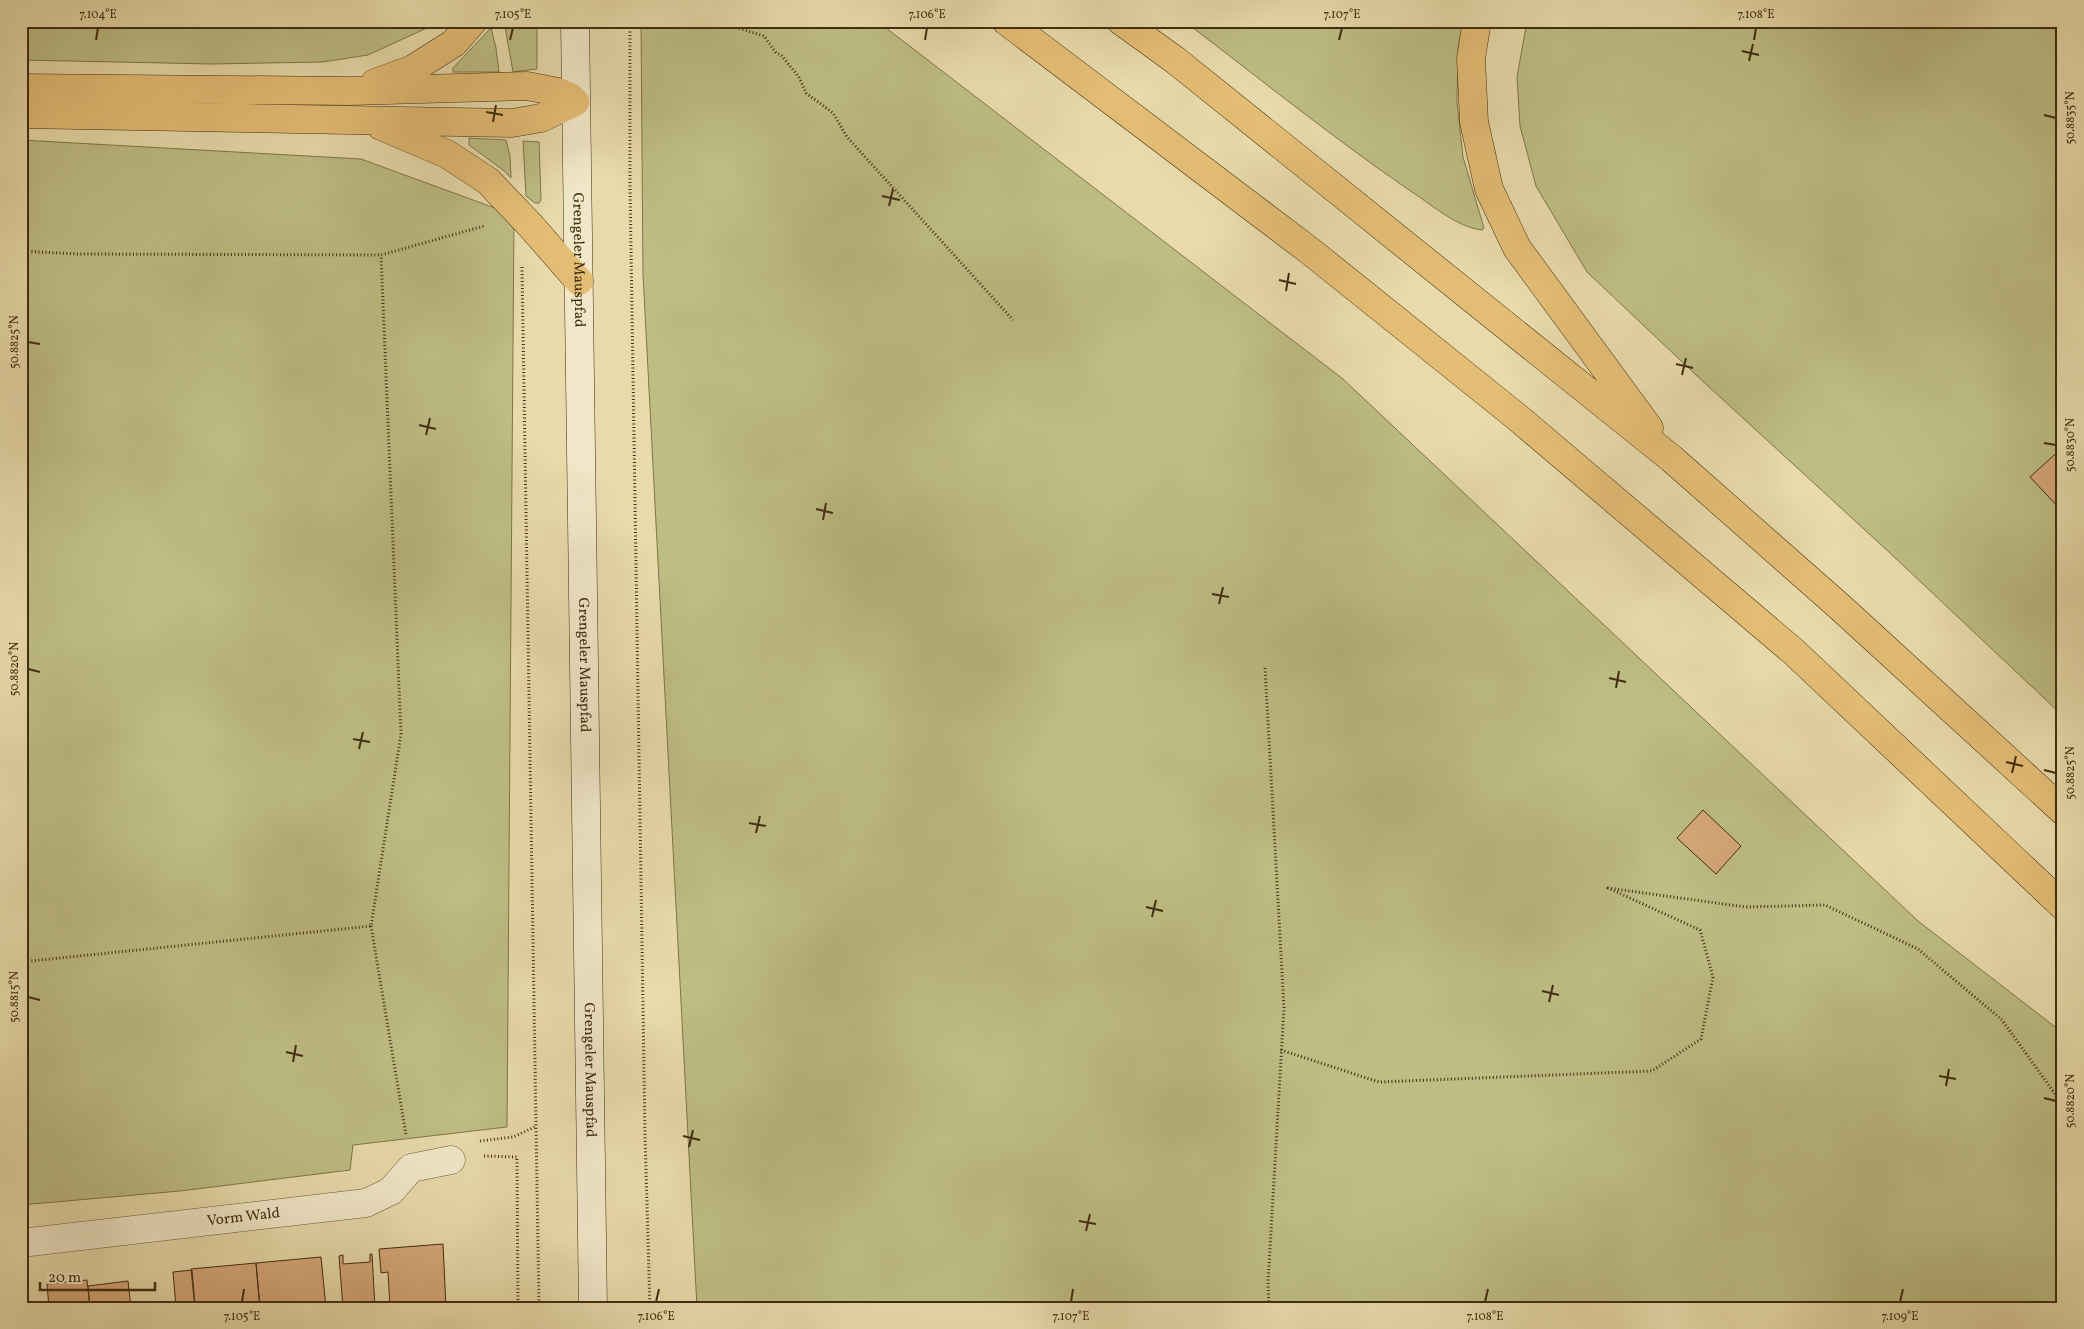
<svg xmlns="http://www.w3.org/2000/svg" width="2084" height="1329" viewBox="0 0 2084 1329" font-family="Vollkorn,serif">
<rect width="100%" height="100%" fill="#e8daaa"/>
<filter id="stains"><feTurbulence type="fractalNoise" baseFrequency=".004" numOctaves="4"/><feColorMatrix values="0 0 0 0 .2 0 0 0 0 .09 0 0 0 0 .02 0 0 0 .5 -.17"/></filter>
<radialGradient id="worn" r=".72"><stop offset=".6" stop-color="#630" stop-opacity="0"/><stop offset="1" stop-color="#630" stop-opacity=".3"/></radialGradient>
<!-- green -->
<path fill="#bdbd84" stroke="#7f754a" d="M21 21H435L429 27 368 55 322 62 212 64 21 60Z
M504 21H537V69L513 72Z
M641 21H877L1343 379 1918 921 2063 1033V1308H697L643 274Z
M1184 21H1463L1458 48 1457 102 1463 157 1484 228 1482 230C1456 227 1431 204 1409 190 1332 137 1259 78 1184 21Z
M1527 21H2063V447L2031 477 2063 512V716L1890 553 1696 375 1587 272 1536 186 1520 126 1517 77Z
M491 28 496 48 499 72H453V68Z
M469 138 506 140 510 156 511 178 503 170 469 145Z
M21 140 361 159 514 215 507 1127 353 1145 350 1170 180 1191 21 1205Z
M523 141 539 142 541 200 539 203H535L526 196Z"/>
<!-- building -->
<path fill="#d6a779" stroke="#412d11" d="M2063 447V512L2030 477Z
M1703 810 1741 846 1716 874 1677 838Z
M443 1244 446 1308H390L388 1272 381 1273 379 1249Z
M370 1254H372L375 1308H343L339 1256 343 1255V1264L370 1262Z
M321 1257 326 1308H260L256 1263Z
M256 1263 260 1308H195L191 1269Z
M192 1270 195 1305 176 1307 173 1272Z
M87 1280 90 1308H49L47 1284Z
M128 1281 131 1308H90L88 1286Z"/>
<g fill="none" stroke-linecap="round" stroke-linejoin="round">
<!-- minor casing -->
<g stroke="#6b5837" stroke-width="29">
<g id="minor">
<path id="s1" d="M21 1243 366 1203 391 1191 411 1168 451 1160"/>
</g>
</g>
<!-- secondary casing -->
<g stroke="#412d11" stroke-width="29">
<g id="secondary">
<path id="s2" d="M575 21 593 1308"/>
</g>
</g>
<!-- trunk casing -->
<g stroke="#412d11" stroke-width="29">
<path id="trunk" d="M1006 21 1310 251 1517 417 1794 652 2063 906
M1477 21 1471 58 1474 122 1489 189 1517 248 1649 428
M1175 60 1672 459 1840 607 2063 811
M375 83 413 69 454 43 473 21
M21 88 351 91 527 86 558 92 570 97 575 102"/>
</g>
<!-- motorway casing -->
<g stroke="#412d11" stroke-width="29">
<path id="motorway" d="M1121 21 1175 60
M21 114 512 123 541 118 575 102
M381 126 447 154 488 181 530 225 579 281"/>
</g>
<!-- path -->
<path stroke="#412d11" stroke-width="3" stroke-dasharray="1 2.5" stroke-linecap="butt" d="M630 21V185L645 1135 650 1308
M728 21 732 26 764 36 776 53 781 55 799 77 806 93 833 113 847 137 1013 320
M21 251 77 254 381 255 484 226
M522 267 539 1308
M1265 668 1284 1008 1268 1282 1269 1308
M371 926 406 1135
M21 962 371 926 401 734 381 255
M1281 1050 1379 1082 1652 1071 1701 1039 1713 977 1700 930 1608 888 1745 907 1825 905 1918 949 2002 1020 2063 1105
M480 1141 513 1137 535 1127
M484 1156 517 1157 518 1308"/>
<!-- minor -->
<use href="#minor" stroke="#f0e7c8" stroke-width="28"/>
<!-- secondary -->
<use href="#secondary" stroke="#f0e7c8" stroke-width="28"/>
<!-- trunk -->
<use href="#trunk" stroke="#e4bd75" stroke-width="28"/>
<!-- motorway -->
<use href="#motorway" stroke="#e4bd75" stroke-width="28"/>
</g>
<!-- ticks -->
<path fill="none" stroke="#412d11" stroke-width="2" d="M96 40 98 28M510 40 513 28M925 40 927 28M1339 40 1342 28M1754 40 1756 28M1742 51 1759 55M1749 61 1753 44M486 112 503 115M2044 115 2056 118M493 122 496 105M882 196 900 200M889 206 893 189M1279 280 1296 284M1286 291 1289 273M28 342 40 344M1676 364 1693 368M1682 375 1686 358M419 425 436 429M426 435 430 418M2044 443 2056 445M816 509 833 513M823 520 826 503M1212 594 1229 597M1219 604 1223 587M28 669 40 672M1609 678 1626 682M1616 688 1619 671M353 739 370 742M359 749 363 732M2006 762 2023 766M2044 770 2056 773M2012 773 2016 756M749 823 766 826M756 833 760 816M1146 907 1163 911M1152 917 1156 900M1542 991 1559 995M28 997 40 1000M1549 1002 1553 985M286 1052 303 1056M293 1062 296 1045M1939 1076 1956 1079M1946 1086 1949 1069M2044 1098 2056 1101M683 1136 700 1140M689 1147 693 1130M1079 1221 1096 1224M1086 1231 1090 1214M242 1302 244 1289M656 1302 659 1289M1071 1302 1073 1289M1485 1302 1488 1289M1900 1302 1903 1289"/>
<g text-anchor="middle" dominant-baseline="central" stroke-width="5" stroke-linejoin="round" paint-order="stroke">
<!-- street labels -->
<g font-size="15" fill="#412d11" stroke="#f0e7c8">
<text stroke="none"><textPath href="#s2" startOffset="239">Grengeler Mauspfad</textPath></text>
<text stroke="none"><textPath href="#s2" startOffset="644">Grengeler Mauspfad</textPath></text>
<text stroke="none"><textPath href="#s2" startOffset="1049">Grengeler Mauspfad</textPath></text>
<text stroke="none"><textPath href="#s1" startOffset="224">Vorm Wald</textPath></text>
</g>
</g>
<!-- margin -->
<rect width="2084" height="1329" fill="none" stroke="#e8daaa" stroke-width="55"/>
<!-- scale -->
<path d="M40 1282v8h115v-8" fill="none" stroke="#412d11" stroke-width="2.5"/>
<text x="48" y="1282" font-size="15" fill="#412d11" stroke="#f0e7c8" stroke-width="4" paint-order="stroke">20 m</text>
<rect x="28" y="28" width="2028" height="1274" fill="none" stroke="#412d11" stroke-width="2"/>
<g font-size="12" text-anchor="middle" fill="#412d11">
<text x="98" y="18">7.104°E</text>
<text x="513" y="18">7.105°E</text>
<text x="927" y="18">7.106°E</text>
<text x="1342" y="18">7.107°E</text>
<text x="1756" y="18">7.108°E</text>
<text transform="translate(2070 118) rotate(-90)" y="4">50.8835°N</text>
<text transform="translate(14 342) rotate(-90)" y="4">50.8825°N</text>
<text transform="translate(2070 445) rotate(-90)" y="4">50.8830°N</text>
<text transform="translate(14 669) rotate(-90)" y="4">50.8820°N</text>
<text transform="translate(2070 773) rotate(-90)" y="4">50.8825°N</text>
<text transform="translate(14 997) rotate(-90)" y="4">50.8815°N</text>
<text transform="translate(2070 1101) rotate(-90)" y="4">50.8820°N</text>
<text x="242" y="1320">7.105°E</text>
<text x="656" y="1320">7.106°E</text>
<text x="1071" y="1320">7.107°E</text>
<text x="1485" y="1320">7.108°E</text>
<text x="1900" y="1320">7.109°E</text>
</g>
<rect width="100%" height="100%" filter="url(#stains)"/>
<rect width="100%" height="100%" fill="url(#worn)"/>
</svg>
